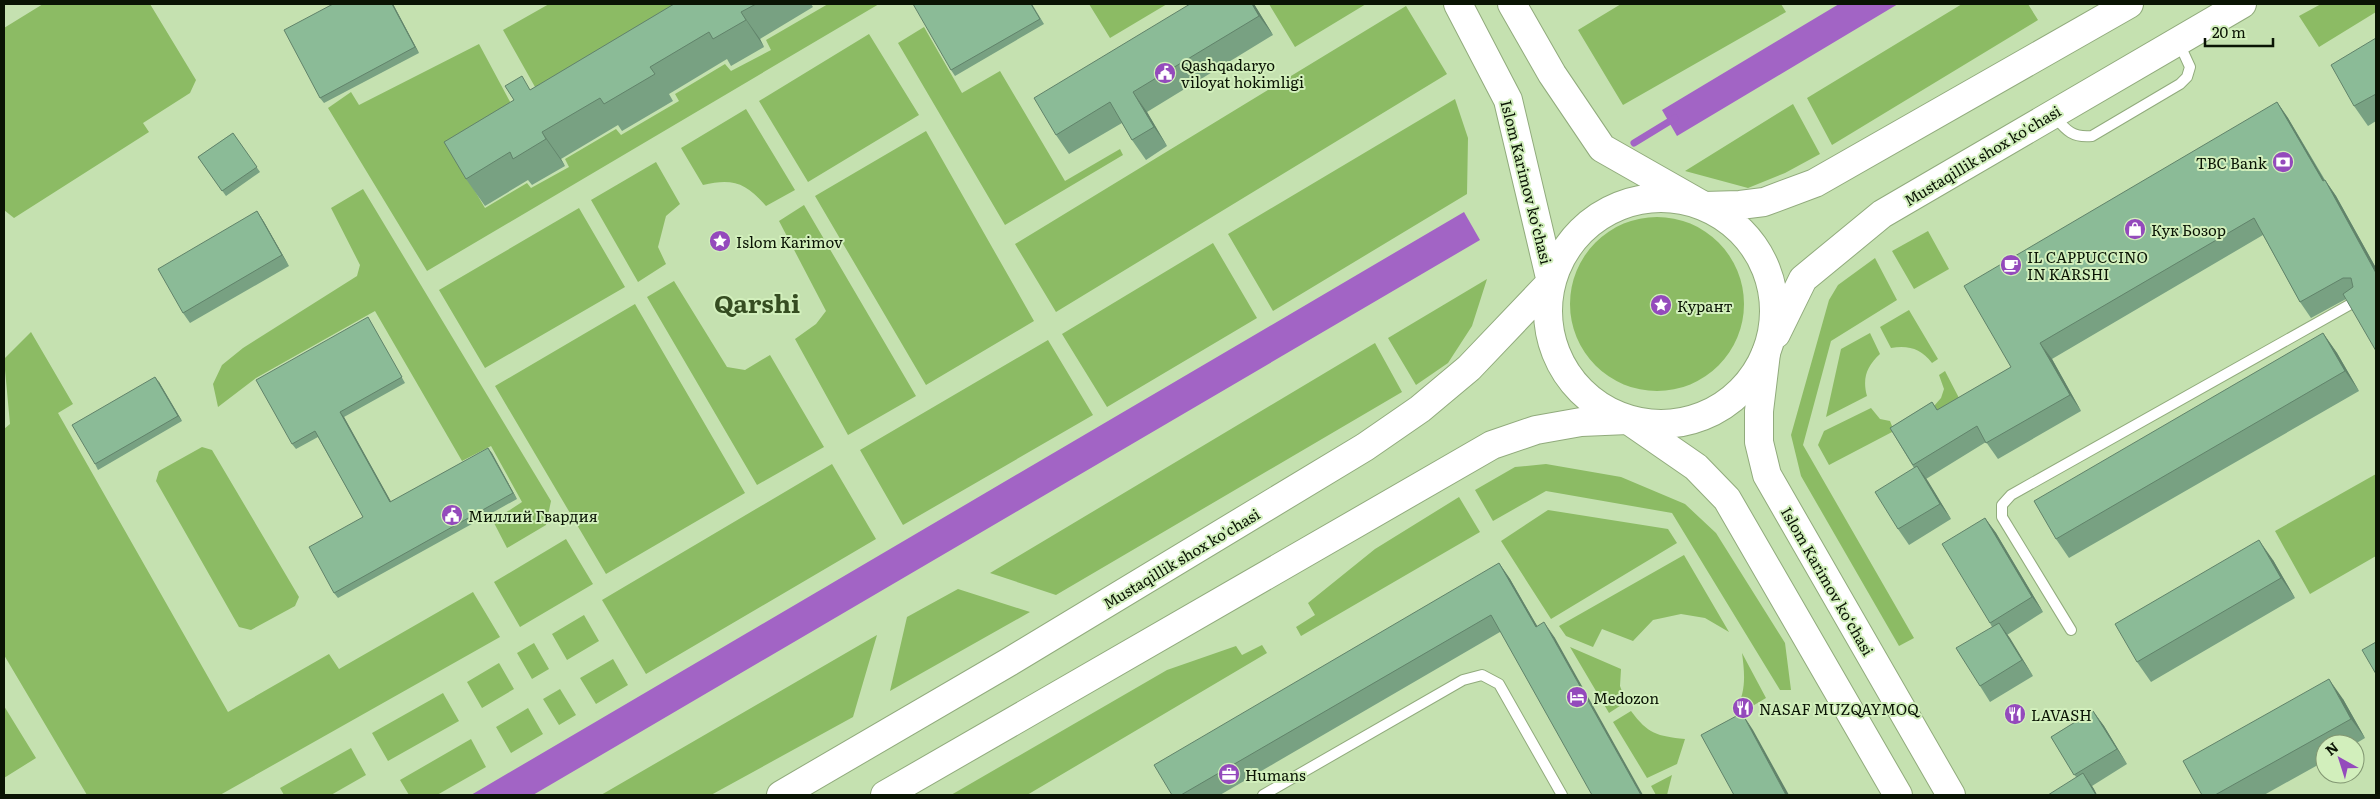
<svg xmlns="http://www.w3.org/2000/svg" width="2380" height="799" viewBox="0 0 2380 799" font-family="Literata,serif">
<rect width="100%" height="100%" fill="#c5e1b0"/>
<!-- green -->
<path fill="#8cbb64" d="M43 4H150L196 80 190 93 143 123 149 132 14 218 4 210V28Z
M549 4H680L539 94 503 30Z
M828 4H879L427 271 328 108 351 92 359 105 479 44 523 126 459 164 485 208 527 183 531 188 569 167 565 159 616 129 621 135 679 101 675 94 725 64 731 71 771 50 766 40Z
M1089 4H1167L1110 38Z
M1269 4H1366L1295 47Z
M1621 4H1781L1786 12 1623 105 1578 30Z
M1962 4H2028L2038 20 1832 145 1807 98Z
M2321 4H2376V12L2319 47 2299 16Z
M1406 6 1447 74 1056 312 1015 244Z
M924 27 962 93 1000 71 1065 181 1120 149 1123 155 1005 225 898 43Z
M869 34 919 115 808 182 759 101Z
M1455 99 1468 138 1467 194 1273 311 1228 234Z
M1793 104 1820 154 1785 173 1748 188 1685 171Z
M746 109 795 190 766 206C746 183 733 178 703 185L681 148Z
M926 131 1034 321 926 385 815 196Z
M656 162 680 204 666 216 658 247 666 264 638 282 591 200Z
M363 189 551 501 546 525 507 548 493 521 522 502 491 446 462 461 375 311 256 378 218 407 213 384 222 365 243 348 357 276 360 265 331 208Z
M804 205 916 396 848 435 795 339 816 324 826 311 779 221Z
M579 208 625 287 485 368 439 290Z
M1570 304a87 87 0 1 1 174 0a87 87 0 1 1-174 0Z
M1928 231 1949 269 1914 289 1892 251Z
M1213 243 1257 318 1107 407 1062 334Z
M1875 258 1897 300 1831 341 1803 445 1914 638 1899 646 1801 476 1791 435 1829 300 1838 285Z
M1487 279 1472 326 1448 363 1416 385 1388 338Z
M674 281 727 367 745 370 770 355 824 447 757 485 647 297Z
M635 304 745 493 606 574 495 386Z
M1909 310 1938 359 1932 363C1921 349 1909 345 1891 348L1880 327Z
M31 332 73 404 58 413 228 712 329 654 339 669 473 592 500 637 220 795H87L4 655V429L10 424 4 359Z
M1870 333 1880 354C1867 366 1862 378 1867 396L1826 417 1841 349Z
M1048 340 1093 415 903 525 860 450Z
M1375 343 1402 392 1056 595 990 573Z
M1945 371 1959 398 1935 412 1934 406 1941 398 1944 389 1939 375Z
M1871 408 1880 419 1890 421 1894 431 1829 465 1818 445 1824 431Z
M202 447 212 450 299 597 295 606 251 630 239 627 156 481 159 471Z
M832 464 876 539 646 674 602 600Z
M1546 464 1621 477 1685 504 1716 533 1785 643 1791 690H1780L1672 513 1546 491 1493 521 1475 490 1515 467Z
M2376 474V556L2310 594 2275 531Z
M1459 497 1480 532 1301 636 1296 627 1315 615 1308 603 1375 549Z
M1548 510 1668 529 1677 543 1551 619 1501 541Z
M566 539 593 584 520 627 494 582Z
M1684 555 1729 632 1705 618 1681 614 1653 620 1633 641 1602 629 1593 647 1566 636 1559 626Z
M958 589 1030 612 890 691 907 617Z
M584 615 599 641 567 660 552 634Z
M877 635 853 717 711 795H601Z
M534 643 549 669 532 679 517 653Z
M1262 645 1267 653 1027 795H951L1167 670 1236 646 1242 655Z
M1570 647 1621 669 1620 686 1626 702 1609 713Z
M1742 653 1766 698 1739 714 1736 710C1746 691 1745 675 1742 653Z
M613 659 628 685 596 704 580 678Z
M499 663 514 689 482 708 467 682Z
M560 689 576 715 559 725 543 699Z
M443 693 459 721 388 761 372 733Z
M4 706 36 758 4 778Z
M528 708 543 734 511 753 496 727Z
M1631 711C1648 734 1657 736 1685 739L1677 764 1647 778 1613 722Z
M471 739 486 767 437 795H409L400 780Z
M351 748 366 775 331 795H284L280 788Z
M1672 775 1667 795H1656L1651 786Z"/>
<!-- water -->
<path fill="#a264c5" d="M1839 4H1898L1677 136 1662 110Z
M1464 212 1480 240 533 795H471Z"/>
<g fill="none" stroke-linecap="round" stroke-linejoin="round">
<!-- stream -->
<path stroke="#a264c5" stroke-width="7" d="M1634 143 1675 118"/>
<!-- lane casing -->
<g stroke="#91ab7c" stroke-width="12">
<path id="lane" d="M2054 116C2066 130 2072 138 2092 136L2180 84 2187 77 2190 67 2179 43
M2071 630 2002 517V505L2011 495 2358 300
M1263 795 1463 680 1482 675 1499 684 1562 795"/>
</g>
<!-- secondary casing -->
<g stroke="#91ab7c" stroke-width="30">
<path id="secondary" d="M1766 353 1759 411V442L1767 475 1951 795
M1628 420 1696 467 1727 499 1898 795"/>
</g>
<!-- primary casing -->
<g stroke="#91ab7c" stroke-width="30">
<path id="primary" d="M1512 4 1552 74 1602 148 1704 206 1740 205 1764 202 1815 183 2129 4
M1548 311a113 113 0 1 1 226 0a113 113 0 1 1-226 0Z
M1776 334 1803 279 1882 214 2242 4
M781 795 1009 662 1365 447 1420 409 1469 368 1551 282 1508 100 1458 4
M885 795 1492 445 1536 430 1581 422 1628 420"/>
</g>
<!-- lane -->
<use href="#lane" stroke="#fff" stroke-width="10"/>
<!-- secondary -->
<use href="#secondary" stroke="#fff" stroke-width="28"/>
<!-- primary -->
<use href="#primary" stroke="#fff" stroke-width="28"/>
</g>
<!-- wall -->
<path fill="#78a182" d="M333 4H393L419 53 324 103 320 98Z
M674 4H811L813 7 760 39 764 47 731 66 727 59 669 94 673 101 622 131 618 125 561 159 565 166 532 185 528 180 485 206 466 179 514 100Z
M1032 4 1044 24 955 76 951 70Z
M1190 4H1254L1273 35 1147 112 1167 146 1146 160 1132 140 1122 123 1069 154 1056 135Z
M2376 38V121L2368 126 2354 106Z
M2277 102 2288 118 2325 180 2336 196 2376 268 2346 299 2311 318 2300 302 2263 235 2052 359 2081 411 1998 459 1986 442 1926 479 1951 519 1909 545 1898 529 1914 468 1890 428 1932 402 1938 410 2011 367Z
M233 133 260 172 226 196 198 157Z
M257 211 264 222 289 266 190 323 183 313Z
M368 317 405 383 344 417 391 502 488 448 517 499 338 598 334 593 363 517 318 437 296 449 292 444Z
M2323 333 2337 353 2359 391 2069 558 2056 539Z
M159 382 182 421 98 470 95 464Z
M1985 518 1996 533 2043 612 2007 635 2033 676 1990 702 1980 686 1992 627 1990 623Z
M2273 560 2295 598 2151 682 2137 662Z
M1499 563 1510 579 1537 626 1555 638 1500 632 1220 795H1172Z
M2343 699 2365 738 2355 744H2325V761L2264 795H2202Z
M2093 711 2104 726 2127 764 2092 786 2097 795 2076 777 2051 737Z"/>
<!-- shaded-wall -->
<path fill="#61836a" d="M392 4H393L419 53 415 47Z
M1252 4H1254L1273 35 1259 16Z
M741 12 760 39 764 47 746 20Z
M1133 92 1147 112 1167 146 1154 127Z
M2277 102 2288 118 2334 197 2323 181Z
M542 132 561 159 565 166 546 139Z
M2325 180 2336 196 2376 268V273Z
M257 211 264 222 289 266 282 255Z
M2323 333 2337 353 2359 391 2345 371Z
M2040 343 2052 359 2081 411 2070 395Z
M155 377 159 382 182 421 178 416Z
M340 412 344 417 394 507 390 502Z
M488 448 492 453 517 499 513 493Z
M1917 466 1928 481 1951 519 1940 504Z
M1985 518 1996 533 2043 612 2032 597Z
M2259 540 2273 560 2295 598 2281 578Z
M1499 563 1510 579 1547 643 1536 627Z
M1544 622 1555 638 1643 795H1641Z
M1999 623 2010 638 2033 676 2022 660Z
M2329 679 2343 699 2365 738 2351 719Z
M2093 711 2104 726 2127 764 2117 749Z
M1742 713 1753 730 1789 795H1786Z
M2083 773 2094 789 2097 795H2096Z"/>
<!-- building -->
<path fill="#8bbb97" stroke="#61836a" d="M333 4H392L415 47 320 98 284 30Z
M674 4H756L741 12 746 20 713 39 709 32 650 67 655 74 604 104 600 98 542 132 546 139 513 159 510 152 466 179 444 142 514 100 505 86 522 76 530 90Z
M913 4H1031L1040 19 951 70Z
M1190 4H1252L1259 16 1133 92 1154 127 1132 140 1110 102 1056 135 1034 98Z
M2376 38V94L2354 106 2331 65Z
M2277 102 2323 181 2325 180 2376 273V351L2343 294 2353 287 2351 278H2343L2300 302 2254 218 2040 343 2070 395 1986 443 1977 426 1913 465 1890 428 1932 402 1937 410 2011 367 1964 286Z
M233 133 257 167 222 191 198 157Z
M257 211 282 255 183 313 158 269Z
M368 317 402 377 340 412 390 502 488 448 513 493 334 593 309 547 363 517 315 431 292 444 256 380Z
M2323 333 2345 371 2056 539 2034 501Z
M155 377 178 416 95 464 72 425Z
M1917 466 1940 504 1898 529 1875 492Z
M1985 518 2032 597 1990 623 1942 544Z
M2259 540 2281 578 2137 662 2115 624Z
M1499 563 1536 627 1544 622 1641 795H1592L1491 615 1181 795H1172L1154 765Z
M1999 623 2022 660 1980 686 1956 648Z
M2376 642V674L2362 650Z
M2329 679 2351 719 2215 795H2202L2183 761Z
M2093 711 2117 749 2074 775 2051 737Z
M1742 713 1786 795H1734L1701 735Z
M2083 773 2096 795H2048Z"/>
<!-- icons -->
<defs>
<g id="civic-disc" transform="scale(1.125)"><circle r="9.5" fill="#944abc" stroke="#d2efbc"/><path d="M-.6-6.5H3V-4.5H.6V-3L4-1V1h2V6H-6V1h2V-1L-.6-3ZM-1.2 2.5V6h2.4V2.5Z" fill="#fff"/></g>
<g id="bank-disc" transform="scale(1.125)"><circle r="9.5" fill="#944abc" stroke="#d2efbc"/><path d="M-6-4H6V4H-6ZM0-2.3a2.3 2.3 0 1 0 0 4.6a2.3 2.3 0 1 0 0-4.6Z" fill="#fff"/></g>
<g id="shop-disc" transform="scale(1.125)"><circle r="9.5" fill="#944abc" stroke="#d2efbc"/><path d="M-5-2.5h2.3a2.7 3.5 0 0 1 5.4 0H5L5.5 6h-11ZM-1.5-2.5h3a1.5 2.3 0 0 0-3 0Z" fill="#fff"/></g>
<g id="sight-disc" transform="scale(1.125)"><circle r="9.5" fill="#944abc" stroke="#d2efbc"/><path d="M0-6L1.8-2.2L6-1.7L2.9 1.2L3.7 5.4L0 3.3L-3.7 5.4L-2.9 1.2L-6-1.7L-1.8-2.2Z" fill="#fff"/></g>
<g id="cafe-disc" transform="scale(1.125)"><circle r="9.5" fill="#944abc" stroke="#d2efbc"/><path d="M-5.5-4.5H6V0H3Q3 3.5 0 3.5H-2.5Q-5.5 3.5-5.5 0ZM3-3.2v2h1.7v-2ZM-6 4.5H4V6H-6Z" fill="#fff"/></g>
<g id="hotel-disc" transform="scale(1.125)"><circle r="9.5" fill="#944abc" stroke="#d2efbc"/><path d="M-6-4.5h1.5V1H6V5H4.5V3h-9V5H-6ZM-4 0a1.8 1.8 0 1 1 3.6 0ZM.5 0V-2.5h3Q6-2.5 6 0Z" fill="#fff"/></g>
<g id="restaurant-disc" transform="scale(1.125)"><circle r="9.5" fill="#944abc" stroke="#d2efbc"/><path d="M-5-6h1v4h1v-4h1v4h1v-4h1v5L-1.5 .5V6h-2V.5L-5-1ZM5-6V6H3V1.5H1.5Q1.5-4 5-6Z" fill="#fff"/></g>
<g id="office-disc" transform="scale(1.125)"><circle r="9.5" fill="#944abc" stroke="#d2efbc"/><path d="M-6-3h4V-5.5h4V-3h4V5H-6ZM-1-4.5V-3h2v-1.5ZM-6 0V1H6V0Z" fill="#fff"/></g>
</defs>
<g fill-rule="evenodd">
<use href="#civic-disc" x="1165" y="73"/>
<use href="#bank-disc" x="2283" y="162"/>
<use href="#shop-disc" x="2135" y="229"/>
<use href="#sight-disc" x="720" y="241"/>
<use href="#cafe-disc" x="2011" y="265"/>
<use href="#sight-disc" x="1661" y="305"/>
<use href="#civic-disc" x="452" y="515"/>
<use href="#hotel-disc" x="1577" y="697"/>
<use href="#restaurant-disc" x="1743" y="708"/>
<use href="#restaurant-disc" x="2015" y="714"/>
<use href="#office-disc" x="1229" y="774"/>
</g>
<g text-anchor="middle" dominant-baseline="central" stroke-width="4" stroke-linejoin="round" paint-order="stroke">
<!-- poi labels -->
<g font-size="15" fill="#0a1404" stroke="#d2efbc" text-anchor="start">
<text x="1181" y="64">Qashqadaryo<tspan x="1181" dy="17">viloyat hokimligi</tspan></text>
<text x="2267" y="162" text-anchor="end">TBC Bank</text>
<text x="2151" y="229">Кук Бозор</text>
<text x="736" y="241">Islom Karimov</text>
<text x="2027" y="256">IL CAPPUCCINO<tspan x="2027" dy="17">IN KARSHI</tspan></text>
<text x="1677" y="305">Курант</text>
<text x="468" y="515">Миллий Гвардия</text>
<text x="1593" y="697">Medozon</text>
<text x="1759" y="708">NASAF MUZQAYMOQ</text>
<text x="2031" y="714">LAVASH</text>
<text x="1245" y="774">Humans</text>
</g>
<!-- street labels -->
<g font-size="15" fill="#0a1404" stroke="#d2efbc">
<text transform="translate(1982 155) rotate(-31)">Mustaqillik shox ko'chasi</text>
<text transform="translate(1527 182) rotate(76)">Islom Karimov ko‘chasi</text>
<text transform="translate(1181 558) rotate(-31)">Mustaqillik shox ko'chasi</text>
<text transform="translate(1828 581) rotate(60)">Islom Karimov ko‘chasi</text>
</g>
<!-- town labels -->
<g font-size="25" font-weight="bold" fill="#354c21" stroke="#d2efbc">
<text x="757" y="302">Qarshi</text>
</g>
</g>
<!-- border -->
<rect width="2380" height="799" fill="none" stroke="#0a1404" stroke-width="10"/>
<!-- north arrow -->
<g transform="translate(2340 759) rotate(321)"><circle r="24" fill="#d2efbc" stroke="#829772"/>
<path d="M0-4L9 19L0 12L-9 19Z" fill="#944abc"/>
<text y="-8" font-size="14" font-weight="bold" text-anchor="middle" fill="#0a1404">N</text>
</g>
<!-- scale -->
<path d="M2205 38v8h68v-8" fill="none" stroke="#0a1404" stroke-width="2.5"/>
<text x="2212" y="38" font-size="15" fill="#0a1404" stroke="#d2efbc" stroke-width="4" paint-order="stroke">20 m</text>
</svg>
